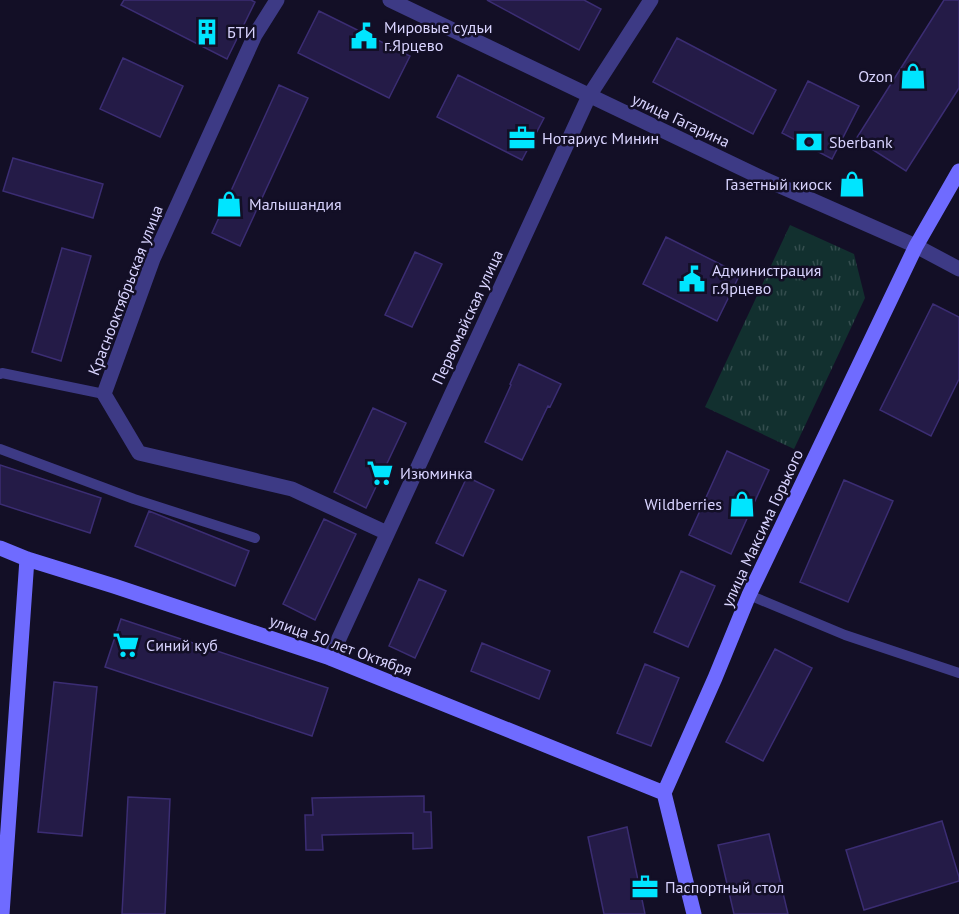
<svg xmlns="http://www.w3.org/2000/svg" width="959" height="914" viewBox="0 0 959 914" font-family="'PT Sans',sans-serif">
<defs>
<pattern id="park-tufts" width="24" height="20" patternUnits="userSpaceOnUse" patternTransform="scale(1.5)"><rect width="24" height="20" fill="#12302f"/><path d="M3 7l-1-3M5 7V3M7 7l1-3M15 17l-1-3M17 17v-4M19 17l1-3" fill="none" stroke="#344d4e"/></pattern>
</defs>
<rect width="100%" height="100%" fill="#130f26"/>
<!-- park -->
<path fill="url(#park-tufts)" d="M790 225 854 254 865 298 794 449 705 407Z"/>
<!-- building -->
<path fill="#241b47" stroke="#3b2d73" stroke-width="1.5" d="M124 0H251L255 2 227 59 121 5Z
M487 0H584L601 9 579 50Z
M944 0H959V88L906 171 856 139Z
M319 11 410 56 389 98 298 53Z
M677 38 776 90 753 134 653 82Z
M123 58 183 86 160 137 100 109Z
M458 75 544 118 522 160 437 117Z
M808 81 859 106 832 159 782 133Z
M279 85 308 98 240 246 212 233Z
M13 158 103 184 93 218 3 191Z
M666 237 740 274 717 321 643 284Z
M62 248 91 256 61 361 32 352Z
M415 252 442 264 412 327 385 315Z
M933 304 959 317V379L931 436 880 410Z
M519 364 561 384 550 407 548 406 522 460 485 442 511 385 510 384Z
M373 408 406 423 366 508 334 492Z
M727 451 769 470 731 554 689 535Z
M0 465 101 498 90 533 0 504Z
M467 477 494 490 463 556 436 543Z
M844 480 893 501 848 602 800 582Z
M149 511 249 551 235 586 135 546Z
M324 519 356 534 315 620 283 604Z
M681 571 715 586 688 647 654 632Z
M419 579 446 591 415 658 389 646Z
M121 619 328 688 312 736 105 667Z
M482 643 550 671 539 699 471 671Z
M775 649 812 668 763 761 726 742Z
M645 664 679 678 651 746 617 733Z
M54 682 97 687 82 836 38 832Z
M424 796V812H431L432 848 413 849V833L322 835 323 850H306L305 815H313L312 798Z
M128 797 170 799 165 914H122Z
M942 821 959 877V881L864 910 846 850Z
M627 827 645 914H604L588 837Z
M769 834 788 914H734L718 845Z"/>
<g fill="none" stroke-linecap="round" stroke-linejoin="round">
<!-- lane -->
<path stroke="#3d3a85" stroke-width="10" d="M0 374 2 373 104 394
M0 449 134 499 255 538
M749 595 845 635 959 673"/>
<!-- street -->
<path stroke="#3d3a85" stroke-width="15" d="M277 0 255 35 153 259 104 394 139 453 292 489 387 533
M390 0 762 178 916 246 959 269
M330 658 589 96 651 0"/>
<!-- secondary -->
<path stroke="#6f6bff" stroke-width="15" d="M0 548 27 559 114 586 330 658 664 793
M2 914 27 559
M694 914 664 793 715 678 749 595 916 246 959 171"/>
</g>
<!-- icons -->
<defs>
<g id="building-bare" transform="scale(2.07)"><path d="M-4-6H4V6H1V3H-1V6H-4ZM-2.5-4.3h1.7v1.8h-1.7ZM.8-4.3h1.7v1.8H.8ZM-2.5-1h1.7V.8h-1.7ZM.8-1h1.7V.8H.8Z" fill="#00e5ff" stroke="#130f26" stroke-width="2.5" paint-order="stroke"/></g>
<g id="civic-bare" transform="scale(2.07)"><path d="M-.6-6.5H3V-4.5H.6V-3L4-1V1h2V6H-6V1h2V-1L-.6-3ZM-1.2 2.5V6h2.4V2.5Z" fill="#00e5ff" stroke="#130f26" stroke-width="2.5" paint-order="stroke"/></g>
<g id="shop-bare" transform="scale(2.07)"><path d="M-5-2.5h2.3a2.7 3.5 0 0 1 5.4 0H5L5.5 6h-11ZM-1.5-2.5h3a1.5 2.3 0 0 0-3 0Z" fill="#00e5ff" stroke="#130f26" stroke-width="2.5" paint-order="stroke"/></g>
<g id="office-bare" transform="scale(2.07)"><path d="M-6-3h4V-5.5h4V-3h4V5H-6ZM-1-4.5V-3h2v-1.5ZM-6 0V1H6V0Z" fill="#00e5ff" stroke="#130f26" stroke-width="2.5" paint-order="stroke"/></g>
<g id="bank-bare" transform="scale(2.07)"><path d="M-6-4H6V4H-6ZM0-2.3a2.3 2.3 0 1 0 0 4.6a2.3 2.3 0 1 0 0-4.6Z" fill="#00e5ff" stroke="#130f26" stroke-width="2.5" paint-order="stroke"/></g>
<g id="supermarket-bare" transform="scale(2.07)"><path d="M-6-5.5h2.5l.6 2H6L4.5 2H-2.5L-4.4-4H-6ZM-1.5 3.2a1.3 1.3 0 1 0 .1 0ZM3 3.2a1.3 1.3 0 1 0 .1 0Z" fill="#00e5ff" stroke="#130f26" stroke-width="2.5" paint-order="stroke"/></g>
</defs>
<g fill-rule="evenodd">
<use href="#building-bare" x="207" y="32"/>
<use href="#civic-bare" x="364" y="36"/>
<use href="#shop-bare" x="913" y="76"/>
<use href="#office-bare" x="522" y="138"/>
<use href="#bank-bare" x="809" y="142"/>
<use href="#shop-bare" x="852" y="184"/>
<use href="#shop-bare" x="229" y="204"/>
<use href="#civic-bare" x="692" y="279"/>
<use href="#supermarket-bare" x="380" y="473"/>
<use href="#shop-bare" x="742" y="504"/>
<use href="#supermarket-bare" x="126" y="645"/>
<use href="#office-bare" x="645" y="887"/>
</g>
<g text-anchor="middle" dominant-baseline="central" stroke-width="5" stroke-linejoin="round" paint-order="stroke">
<!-- poi labels -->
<g font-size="16" fill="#d9d4ff" stroke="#130f26" text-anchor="start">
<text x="384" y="27">Мировые судьи<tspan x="384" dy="18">г.Ярцево</tspan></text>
<text x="227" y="32">БТИ</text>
<text x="893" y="76" text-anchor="end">Ozon</text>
<text x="542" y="138">Нотариус Минин</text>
<text x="829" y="142">Sberbank</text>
<text x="832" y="184" text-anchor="end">Газетный киоск</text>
<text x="249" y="204">Малышандия</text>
<text x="712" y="270">Администрация<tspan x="712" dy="18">г.Ярцево</tspan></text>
<text x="400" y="473">Изюминка</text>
<text x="722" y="504" text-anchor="end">Wildberries</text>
<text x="146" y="645">Синий куб</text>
<text x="665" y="887">Паспортный стол</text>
</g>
<!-- street labels -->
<g font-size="16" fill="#d9d4ff" stroke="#130f26">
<text transform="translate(681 120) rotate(25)">улица Гагарина</text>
<text transform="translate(125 290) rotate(-69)">Краснооктябрьская улица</text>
<text transform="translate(467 317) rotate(-65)">Первомайская улица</text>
<text transform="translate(762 528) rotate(-65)">улица Максима Горького</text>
<text transform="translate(341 645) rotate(20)">улица 50 лет Октября</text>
</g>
</g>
</svg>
